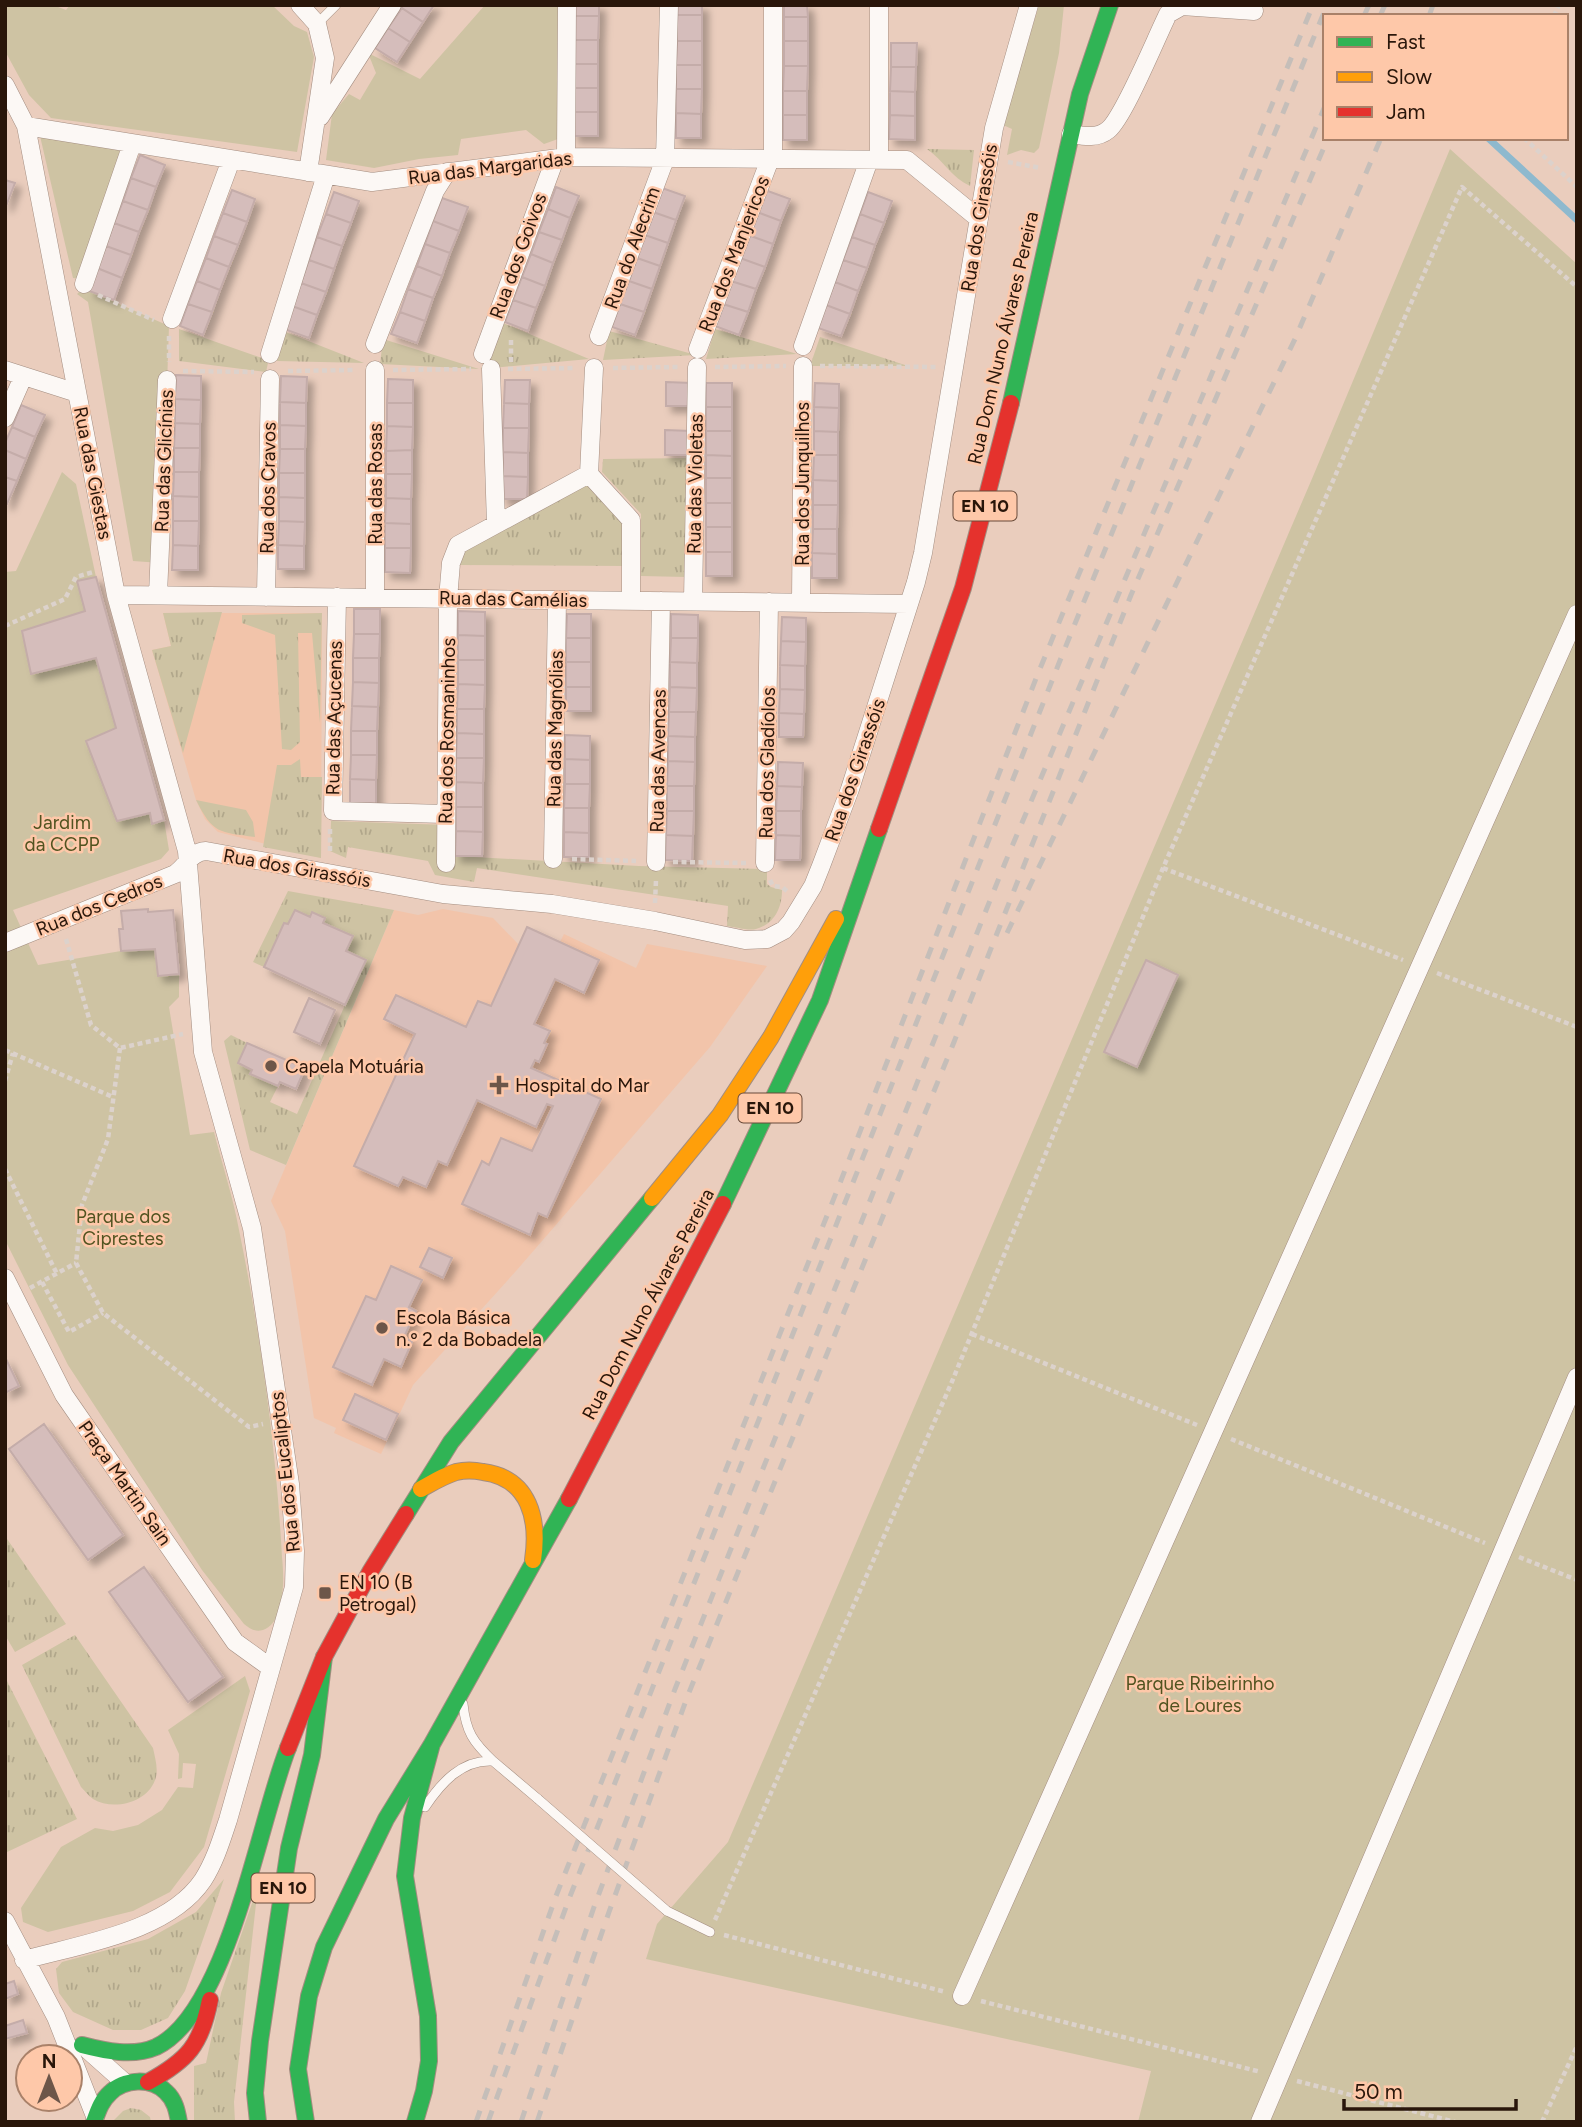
<svg xmlns="http://www.w3.org/2000/svg" width="1582" height="2127" viewBox="0 0 1582 2127" font-family="Figtree,sans-serif">
<defs>
<pattern id="grass-tufts" width="24" height="20" patternUnits="userSpaceOnUse" patternTransform="scale(1.75)"><rect width="24" height="20" fill="#cec3a3"/><path d="M3 7l-1-3M5 7V3M7 7l1-3M15 17l-1-3M17 17v-4M19 17l1-3" fill="none" stroke="#b1a78b"/></pattern>
<filter id="shadow"><feDropShadow dx="6" dy="6" stdDeviation="3.5" flood-color="#0004"/></filter>
</defs>
<rect width="100%" height="100%" fill="#eacdbd"/>
<!-- built -->
<path fill="#f2c4aa" d="M163 613H322L321 858 218 832 205 819 196 800 152 650 171 646Z
M443 909 493 918 519 945 560 942 564 934 636 968 647 944 767 966 710 1047 516 1271 413 1385 381 1454 334 1433 336 1428 314 1418 285 1231 271 1201 394 910 418 915Z"/>
<!-- grass -->
<path fill="url(#grass-tufts)" d="M927 149 974 150 970 186C952 178 943 160 927 149Z
M503 323 589 359 481 369Z
M179 329 262 358 270 354 266 372 179 361Z
M715 329 797 354 706 359Z
M283 331 364 363 277 361Z
M609 331 696 355 603 360Z
M820 337 908 366H810Z
M383 339 479 369 380 364Z
M691 458 686 577 641 576V514L602 472 603 459Z
M588 479 626 520 625 566 456 565 460 549Z
M222 612 183 753 152 650 171 646 163 613Z
M322 613 320 723 312 633H298L300 742 291 750 282 749 275 635 242 623V615Z
M300 759 301 777H322L321 858 263 847 277 765H291Z
M196 800 246 810 253 822 255 837C219 832 213 834 196 800Z
M331 821 448 825 450 856H456L639 866 767 869V884L771 887 782 890C782 907 775 924 756 929 748 931 736 927 727 926L728 906 477 868 474 882 435 875 428 861 348 847 346 858 330 851Z
M288 891 394 910 286 1165 250 1150 224 1041 231 1035 247 1043 238 1064 252 1070 251 1074 278 1086 270 1102 297 1114 345 1005 346 951 353 937 323 923 312 913 310 917 295 910 288 924 284 923 264 967 253 962Z
M5 1536 66 1624 15 1652 5 1635Z
M75 1635 153 1748C155 1758 159 1770 155 1780 147 1803 113 1811 93 1799 89 1796 85 1791 81 1787L22 1665Z
M5 1677 77 1819 5 1853Z
M224 1879 185 1991 168 2018 141 2030H113L73 2012 59 1993 56 1969 62 1962 148 1939 196 1912Z
M258 1886 234 2102 235 2122H194V2066L206 2063 221 1993Z
M131 2108 141 2110 150 2117 151 2122H112L123 2111Z"/>
<!-- green -->
<path fill="#cec3a3" d="M5 5H53L66 10 70 5H272L294 26 307 32 314 57 297 152 51 118 29 95 5 51Z
M485 5H562L558 139 544 144 526 130 461 139 458 155 419 159 374 168 326 160 332 114 349 94 360 100 376 73 368 53 420 79Z
M1039 5H1064L1059 53 1039 148 1034 153 1021 150 1007 155 1012 129 1003 125Z
M40 136 124 150 80 279 73 278Z
M1450 149 1577 264V2122H1138L1151 2071 646 1959 657 1924 728 1842 1314 474Z
M83 288 169 326 161 563 133 561 88 302 77 294Z
M62 472 76 484 96 577 77 582 85 611 22 631 31 673 96 658 116 728 86 741 150 813 153 823 164 820 169 850 161 859 13 910 38 965 121 951 155 949 179 974V997L169 1007 190 1135 214 1132C222 1164 233 1197 239 1230 261 1337 276 1447 282 1557 284 1576 286 1622 263 1630 255 1632 250 1629 244 1624L202 1570 68 1365 5 1240V572L16 571Z
M245 1676 250 1691 204 1847 170 1892 133 1911 48 1932 23 1922 21 1908 61 1847 95 1828 113 1831 138 1825 162 1810 178 1787 193 1788 196 1764 183 1763 182 1778 178 1779 179 1754 168 1730Z"/>
<g fill="none" stroke-linecap="round" stroke-linejoin="round">
<!-- stream -->
<path stroke="#8eb9ce" stroke-width="7" d="M1488 138 1577 220"/>
</g>
<!-- building -->
<path fill="#d5bdbb" stroke="#c4aca9" stroke-width="2" filter="url(#shadow)" d="M403 5H434L423 22 402 8Z
M574 5H599V16H574Z
M677 5H702V15H677Z
M784 5H807L808 17H784Z
M402 8 423 22 410 42 388 28Z
M677 15H702V41H677Z
M574 16H599L598 40H574Z
M784 17H808V41H784Z
M388 28 410 42 397 62 375 48Z
M574 40H598V64H574Z
M677 41H702V65H676Z
M784 41H808V66H784Z
M891 43H917L916 67H891Z
M574 64H598V88H574Z
M676 65H702V89H676Z
M784 66H808L807 91H783Z
M891 67H916L915 92 890 91Z
M574 88H598V112H573Z
M676 89H702L701 114 676 113Z
M783 91H807V115H783Z
M890 91 915 92V116L890 115Z
M573 112H598V136H573Z
M676 113 701 114V138H676Z
M783 115H807V140H783Z
M890 115 915 116V140L889 139Z
M140 155 165 165 156 187 131 178Z
M131 178 156 187 148 210 123 201Z
M5 180 15 183 6 206H5Z
M556 187 579 196 570 218 548 209Z
M662 188 685 196 676 220 653 212Z
M232 190 255 199 247 222 223 213Z
M765 190 790 199 781 221 757 212Z
M334 192 359 201 351 223 326 214Z
M868 192 892 201 884 223 860 214Z
M442 198 468 207 459 231 433 221Z
M123 201 148 210 139 232 114 223Z
M548 209 570 218 562 240 539 232Z
M653 212 676 220 668 243 645 235Z
M757 212 781 221 773 244 748 235Z
M223 213 247 222 238 245 214 236Z
M326 214 351 223 342 246 317 237Z
M860 214 884 223 875 245 852 237Z
M433 221 459 231 450 253 425 244Z
M114 223 139 232 131 255 106 246Z
M539 232 562 240 553 263 531 254Z
M645 235 668 243 660 266 637 258Z
M748 235 773 244 765 267 740 258Z
M214 236 238 245 229 267 206 258Z
M317 237 342 246 334 269 309 260Z
M852 237 875 245 867 268 843 260Z
M425 244 450 253 442 276 417 266Z
M106 246 131 255 122 278 97 268Z
M531 254 553 263 545 286 522 277Z
M206 258 229 267 220 290 197 281Z
M637 258 660 266 652 289 629 281Z
M740 258 765 267 756 289 731 281Z
M309 260 334 269 326 292 301 283Z
M843 260 867 268 858 291 835 282Z
M417 266 442 276 433 298 408 289Z
M97 268 122 278 114 300 89 291Z
M522 277 545 286 536 308 513 300Z
M197 281 220 290 212 312 188 304Z
M629 281 652 289 644 312 620 304Z
M731 281 756 289 748 312 723 304Z
M835 282 858 291 850 314 826 305Z
M301 283 326 292 317 315 292 306Z
M408 289 433 298 425 321 400 312Z
M513 300 536 308 528 331 505 322Z
M188 304 212 312 203 335 180 326Z
M620 304 644 312 635 335 612 327Z
M723 304 748 312 739 335 715 326Z
M826 305 850 314 841 336 818 328Z
M292 306 317 315 309 338 284 329Z
M400 312 425 321 417 343 391 334Z
M176 375 201 376V400L175 399Z
M281 376 307 377 306 403 280 402Z
M388 379 413 380V403H387Z
M505 380H530L529 404 504 403Z
M666 382 691 383V406H666Z
M706 383H732V407H706Z
M815 383 839 384V408L814 407Z
M175 399 201 400 200 424 175 423Z
M280 402 306 403V426L280 425Z
M387 403H413V427L387 426Z
M504 403 529 404V428H503Z
M21 405 45 415 35 437 12 427Z
M706 407H732V431H706Z
M814 407 839 408 838 432 814 431Z
M175 423 200 424V448H174Z
M280 425 306 426 305 449H280Z
M387 426 413 427 412 450 386 451Z
M12 427 35 437 26 459 5 450V443Z
M503 428H529L528 453 503 452Z
M665 430 691 431V455H665Z
M706 431H732V456L706 455Z
M814 431 838 432V455H814Z
M174 448H200L199 472H174Z
M280 449H305V473H279Z
M5 450 26 459 17 481 5 477Z
M412 450V474H386V451Z
M503 452 528 453V477L503 476Z
M706 455 732 456V478H706Z
M814 455H838V481L813 480Z
M174 472H199V497L173 496Z
M279 473H305V498L279 497Z
M386 474H412L411 499 386 498Z
M503 476 528 477 527 499H502Z
M5 477 17 481 7 504 5 503Z
M706 478H732V503H706Z
M813 480 838 481V505H813Z
M173 496 199 497V521H173Z
M279 497 305 498V522L279 521Z
M386 498 411 499V524L385 523Z
M706 503H732V527H706Z
M813 505H838L837 529H813Z
M173 521H199L198 546 173 545Z
M279 521 305 522 304 546 278 545Z
M385 523 411 524V548H385Z
M706 527H732V552H706Z
M813 529H837V554L812 553Z
M173 545 198 546V570H172Z
M278 545 304 546V569H278Z
M385 548H411L410 573 385 572Z
M706 552H732V576H706Z
M812 553 837 554V578H812Z
M96 577 164 820 152 824 150 813 117 821 86 741 116 728 96 658 31 674 22 631 85 611 77 581Z
M354 609H380V634H354Z
M458 611 485 612V636L458 635Z
M567 614H591V638H566Z
M671 614 698 615V638H671Z
M782 617 806 618V642L781 641Z
M354 634H380L379 658H353Z
M458 635 485 636V660H458Z
M566 638H591V662H566Z
M671 638H698L697 663 670 662Z
M781 641 806 642 805 666 780 665Z
M353 658H379V683L353 682Z
M458 660H485V685L458 684Z
M566 662H591V687H566Z
M670 662 697 663V688L670 687Z
M780 665 805 666V690L780 689Z
M353 682 379 683 378 707 352 706Z
M458 684 485 685 484 709H457Z
M566 687H591V711H566Z
M670 687 697 688 696 712H669Z
M780 689 805 690 804 714 779 713Z
M352 706 378 707 377 731H351Z
M457 709H484V734L457 733Z
M669 712H696L695 737 668 736Z
M779 713 804 714 803 737H779Z
M351 731H377V755H351Z
M457 733 484 734V758H456Z
M565 735 590 736V760L565 759Z
M668 736 695 737V762L668 761Z
M351 755H377L376 780 350 779Z
M456 758H484L483 783 456 782Z
M565 759 590 760V784H565Z
M668 761 695 762 694 786H667Z
M778 762 803 763 802 787 777 786Z
M350 779 376 780V804L350 803Z
M456 782 483 783V807H456Z
M565 784H590L589 808H564Z
M667 786H694V811H667Z
M777 786 802 787 801 811H776Z
M456 807H483V832L456 831Z
M564 808H589V833L564 832Z
M667 811H694L693 836 666 835Z
M776 811H801V836L776 835Z
M456 831 483 832 482 856H455Z
M564 832 589 833V857H564Z
M666 835 693 836 692 861 665 860Z
M776 835 801 836 800 860H775Z
M148 909V912L173 910 179 974 158 976 155 949 121 951 119 929H123L121 911Z
M295 910 310 917 312 912 325 918 323 923 353 936 346 951 366 960 345 1005 264 967 284 923 288 924Z
M527 927 599 960 584 993 555 979 534 1024 550 1031 544 1043 547 1044 539 1062 535 1060 531 1068 601 1099 547 1217 538 1213 530 1235 462 1204 482 1161 489 1165 501 1138 532 1151 553 1106 547 1104 536 1127 477 1100 447 1165 438 1161 426 1187 403 1177 398 1186 354 1166 415 1034 384 1019 396 995 466 1027 478 1001 491 1006Z
M1146 960 1178 975 1137 1067 1104 1052Z
M309 998 335 1010 320 1044 294 1032Z
M247 1043 305 1068 296 1089 280 1082 278 1086 250 1074 252 1070 238 1063Z
M429 1248 452 1258 443 1278 420 1267Z
M391 1266 422 1280 409 1307 416 1311 404 1337 412 1342 401 1367 384 1359 372 1385 333 1367 366 1296 376 1300Z
M5 1357 19 1386 5 1393Z
M355 1394 398 1414 386 1440 343 1420Z
M44 1424 123 1535 88 1560 9 1449Z
M144 1567 223 1677 188 1702 109 1592Z
M14 1981 18 1994 5 1999V1984Z
M23 2020 27 2033 5 2039V2026Z"/>
<g fill="none" stroke-linecap="round" stroke-linejoin="round">
<!-- lane casing -->
<g stroke="#a38d80" stroke-width="10">
<path id="lane" d="M317 24 336 5
M493 1761 538 1799
M425 1807C441 1783 462 1759 493 1761 473 1742 466 1732 463 1704
M667 1911 710 1932"/>
</g>
<!-- street casing -->
<g stroke="#a38d80" stroke-width="19">
<path id="street" d="M300 5 317 24 325 58 308 172
M773 5V159
M879 5V160
M5 85 26 126 116 595 187 851 203 1052 252 1228 290 1484 295 1551 294 1587 228 1820C221 1841 215 1861 203 1880 168 1932 81 1944 24 1960
M320 117 392 5
M26 126 372 182 566 157 907 160 979 219
M1071 134C1083 136 1097 139 1108 130 1124 117 1156 38 1168 14L1182 6 1254 11
M566 157 567 5
M84 284 132 144
M172 319 231 160
M599 336 665 159 669 5
M375 344 435 191 447 172
M803 346 869 160
M698 349 770 159
M270 354 326 175
M483 354 555 159
M491 369 496 524
M5 370 77 393
M375 370V598
M5 418 23 377
M589 474 594 368
M116 595 909 604
M158 595 167 380
M266 597 270 379
M337 597 333 811 445 814
M693 601 697 367
M801 602 803 366
M553 859 557 600
M656 862 661 601
M446 863 448 599 451 563 458 545 589 474 631 520V600
M765 863 769 602
M5 943 175 874C187 866 190 852 206 851L443 894 552 904 655 921 745 940 767 939 784 930 791 922 813 886 821 866 850 789 916 582 923 553 994 128 1029 5
M5 1278 64 1395 235 1642 271 1668
M5 1921 56 2017 95 2116
M962 1996 1577 614
M88 2050 124 2082
M1260 2122 1577 1377"/>
</g>
<!-- fast casing -->
<g stroke="#a38d80" stroke-width="18">
<path id="fast" d="M1011 403 1080 94 1110 5
M723 1204 820 1000 879 829
M406 1514 451 1442 652 1198
M82 2045C105 2051 133 2057 156 2047 228 2013 259 1821 288 1748
M94 2122C98 2111 101 2101 110 2093 124 2079 151 2077 166 2092 175 2100 177 2111 179 2122
M258 2122 255 2093 260 2041 289 1848 312 1755 324 1657
M306 2122 298 2069 309 1996 324 1947 386 1819 432 1744
M415 2122 424 2091 429 2061 428 2016 405 1876 412 1818 432 1744 569 1499"/>
</g>
<!-- slow casing -->
<g stroke="#a38d80" stroke-width="18">
<path id="slow" d="M652 1198 720 1115 771 1037 836 919
M421 1489C432 1483 443 1476 456 1472 464 1470 474 1470 483 1472 530 1478 539 1520 533 1560"/>
</g>
<!-- jam casing -->
<g stroke="#a38d80" stroke-width="18">
<path id="jam" d="M879 829 963 588 1011 403
M569 1499 723 1204
M288 1748 324 1657 370 1572 406 1514
M148 2082C188 2060 201 2045 210 2000"/>
</g>
<!-- path -->
<path stroke="#dcd2cc" stroke-width="4.5" stroke-dasharray="5 3.5" stroke-linecap="butt" d="M1554 16 1559 5
M1524 138 1577 187
M1008 162 1041 168
M98 295 154 320
M169 336V362
M511 340V363
M820 366 937 367
M715 367 786 366
M613 368 678 367
M508 369 576 368
M393 370 471 369
M183 371 254 372
M288 371 356 370
M5 626 65 599 76 577 93 572
M330 851V829
M572 859 636 861
M673 862 748 863
M1163 868 1403 960
M770 880 773 886 782 887 787 891
M655 903 656 880
M66 939 91 1025 120 1048 183 1034
M1437 973 1577 1027
M120 1048 108 1139 82 1205 76 1263 103 1313 249 1427 263 1424
M5 1050 113 1097
M5 1081 13 1053
M5 1169 57 1274
M42 1282 69 1332 103 1313
M30 1288 76 1263
M972 1334 1197 1425
M1231 1439 1485 1543
M1519 1557 1577 1580
M715 1920 951 1384 1163 868 1462 187 1577 287
M724 1935 946 1992
M981 2001 1261 2072
M1297 2081 1455 2122
M1542 2122 1577 2046"/>
<!-- lane -->
<use href="#lane" stroke="#fcf8f5" stroke-width="9"/>
<!-- street -->
<use href="#street" stroke="#fcf8f5" stroke-width="18"/>
<!-- fast -->
<use href="#fast" stroke="#30b455" stroke-width="16"/>
<!-- slow -->
<use href="#slow" stroke="#ff9f0a" stroke-width="16"/>
<!-- jam -->
<use href="#jam" stroke="#e5322d" stroke-width="16"/>
<!-- rail -->
<path stroke="#c5beb9" stroke-width="5" stroke-dasharray="12 12" stroke-linecap="butt" d="M1364 16 1369 5
M1380 16 1385 5
M1429 16 1433 5
M1007 933 1295 339 1381 138
M476 2122 556 1896 840 1183 1037 676 1313 5
M488 2122 569 1899 656 1679 1063 653 1327 5
M521 2122 594 1907 675 1689 879 1178 1005 863 1325 106
M537 2122 609 1912 688 1695 954 1042 1131 595 1328 138"/>
<!-- lane-bridge casing -->
<g stroke="#a38d80" stroke-width="10" stroke-linecap="butt">
<path id="lane-bridge" d="M538 1799 667 1911"/>
</g>
<!-- lane-bridge -->
<use href="#lane-bridge" stroke="#fcf8f5" stroke-width="9"/>
</g>
<!-- markers -->
<g fill="#6d5649" stroke="#fec8a9" stroke-width="2.5">
<circle cx="271" cy="1066" r="7"/>
<path d="M495.5 1074.5h7v7h7v7h-7v7h-7v-7h-7v-7h7z"/>
<circle cx="382" cy="1328" r="7"/>
<rect x="318" y="1586" width="14" height="14" rx="3.5"/>
</g>
<g text-anchor="middle" dominant-baseline="central" stroke-width="5" stroke-linejoin="round" paint-order="stroke">
<!-- shield labels -->
<g fill="#fec8a9" stroke="#694b3a" stroke-width="2">
<rect x="953.5" y="491.5" width="63" height="29" rx="5"/>
<rect x="738.5" y="1093.5" width="63" height="29" rx="5"/>
<rect x="251.5" y="1873.5" width="63" height="29" rx="5"/>
</g>
<g font-size="18" font-weight="bold" fill="#29160a">
<text x="985" y="506">EN 10</text>
<text x="770" y="1108">EN 10</text>
<text x="283" y="1888">EN 10</text>
</g>
<!-- street labels -->
<g font-size="19" fill="#29160a" stroke="#fec8a9">
<text transform="translate(490 168) rotate(-7)">Rua das Margaridas</text>
<text transform="translate(979 218) rotate(-81)">Rua dos Girassóis</text>
<text transform="translate(632 248) rotate(-70)">Rua do Alecrim</text>
<text transform="translate(734 254) rotate(-69)">Rua dos Manjericos</text>
<text transform="translate(518 256) rotate(-70)">Rua dos Goivos</text>
<text transform="translate(1003 338) rotate(-77)">Rua Dom Nuno Álvares Pereira</text>
<text transform="translate(164 461) rotate(-88)">Rua das Glicínias</text>
<text transform="translate(93 473) rotate(79)">Rua das Giestas</text>
<text transform="translate(375 484) rotate(-90)">Rua das Rosas</text>
<text transform="translate(695 484) rotate(-89)">Rua das Violetas</text>
<text transform="translate(802 484) rotate(-90)">Rua dos Junquilhos</text>
<text transform="translate(268 488) rotate(-89)">Rua dos Cravos</text>
<text transform="translate(513 599) rotate(1)">Rua das Camélias</text>
<text transform="translate(334 718) rotate(-89)">Rua das Açucenas</text>
<text transform="translate(555 729) rotate(-89)">Rua das Magnólias</text>
<text transform="translate(447 731) rotate(-89)">Rua dos Rosmaninhos</text>
<text transform="translate(658 761) rotate(-89)">Rua das Avencas</text>
<text transform="translate(767 763) rotate(-89)">Rua dos Gladíolos</text>
<text transform="translate(855 770) rotate(-71)">Rua dos Girassóis</text>
<text transform="translate(297 868) rotate(10)">Rua dos Girassóis</text>
<text transform="translate(99 905) rotate(-22)">Rua dos Cedros</text>
<text transform="translate(648 1304) rotate(-62)">Rua Dom Nuno Álvares Pereira</text>
<text transform="translate(285 1472) rotate(-96)">Rua dos Eucaliptos</text>
<text transform="translate(125 1483) rotate(55)">Praça Martin Sain</text>
</g>
<!-- park labels -->
<g font-size="19" fill="#515320" stroke="#fec8a9">
<text x="62" y="822">Jardim<tspan x="62" dy="22">da CCPP</tspan></text>
<text x="123" y="1216">Parque dos<tspan x="123" dy="22">Ciprestes</tspan></text>
<text x="1200" y="1683">Parque Ribeirinho<tspan x="1200" dy="22">de Loures</tspan></text>
</g>
<!-- poi labels -->
<g font-size="19" fill="#29160a" stroke="#fec8a9" text-anchor="start">
<text x="285" y="1066">Capela Motuária</text>
<text x="515" y="1085">Hospital do Mar</text>
<text x="396" y="1317">Escola Básica<tspan x="396" dy="22">n.º 2 da Bobadela</tspan></text>
<text x="339" y="1582">EN 10 (B<tspan x="339" dy="22">Petrogal)</tspan></text>
</g>
</g>
<!-- border -->
<rect width="1582" height="2127" fill="none" stroke="#29160a" stroke-width="14"/>
<!-- legend -->
<rect x="1323" y="14" width="245" height="126" fill="#fec8a9" stroke="#a98169" stroke-width="2"/>
<rect x="1337" y="37" width="35" height="10" fill="#30b455" stroke="#a98169" stroke-width="2"/>
<text x="1386" y="49" font-size="21" fill="#29160a">Fast</text>
<rect x="1337" y="72" width="35" height="10" fill="#ff9f0a" stroke="#a98169" stroke-width="2"/>
<text x="1386" y="84" font-size="21" fill="#29160a">Slow</text>
<rect x="1337" y="107" width="35" height="10" fill="#e5322d" stroke="#a98169" stroke-width="2"/>
<text x="1386" y="119" font-size="21" fill="#29160a">Jam</text>
<!-- north arrow -->
<g transform="translate(49 2078)"><circle r="33" fill="#fec8a9" stroke="#a98169" stroke-width="2"/>
<path d="M0-5L12 26L0 18L-12 26Z" fill="#6d5649"/>
<text y="-10" font-size="19" font-weight="bold" text-anchor="middle" fill="#29160a">N</text>
</g>
<!-- scale -->
<path d="M1344 2099v10h172v-10" fill="none" stroke="#29160a" stroke-width="3.5"/>
<text x="1354" y="2099" font-size="21" fill="#29160a" stroke="#fec8a9" stroke-width="5" paint-order="stroke">50 m</text>
</svg>
